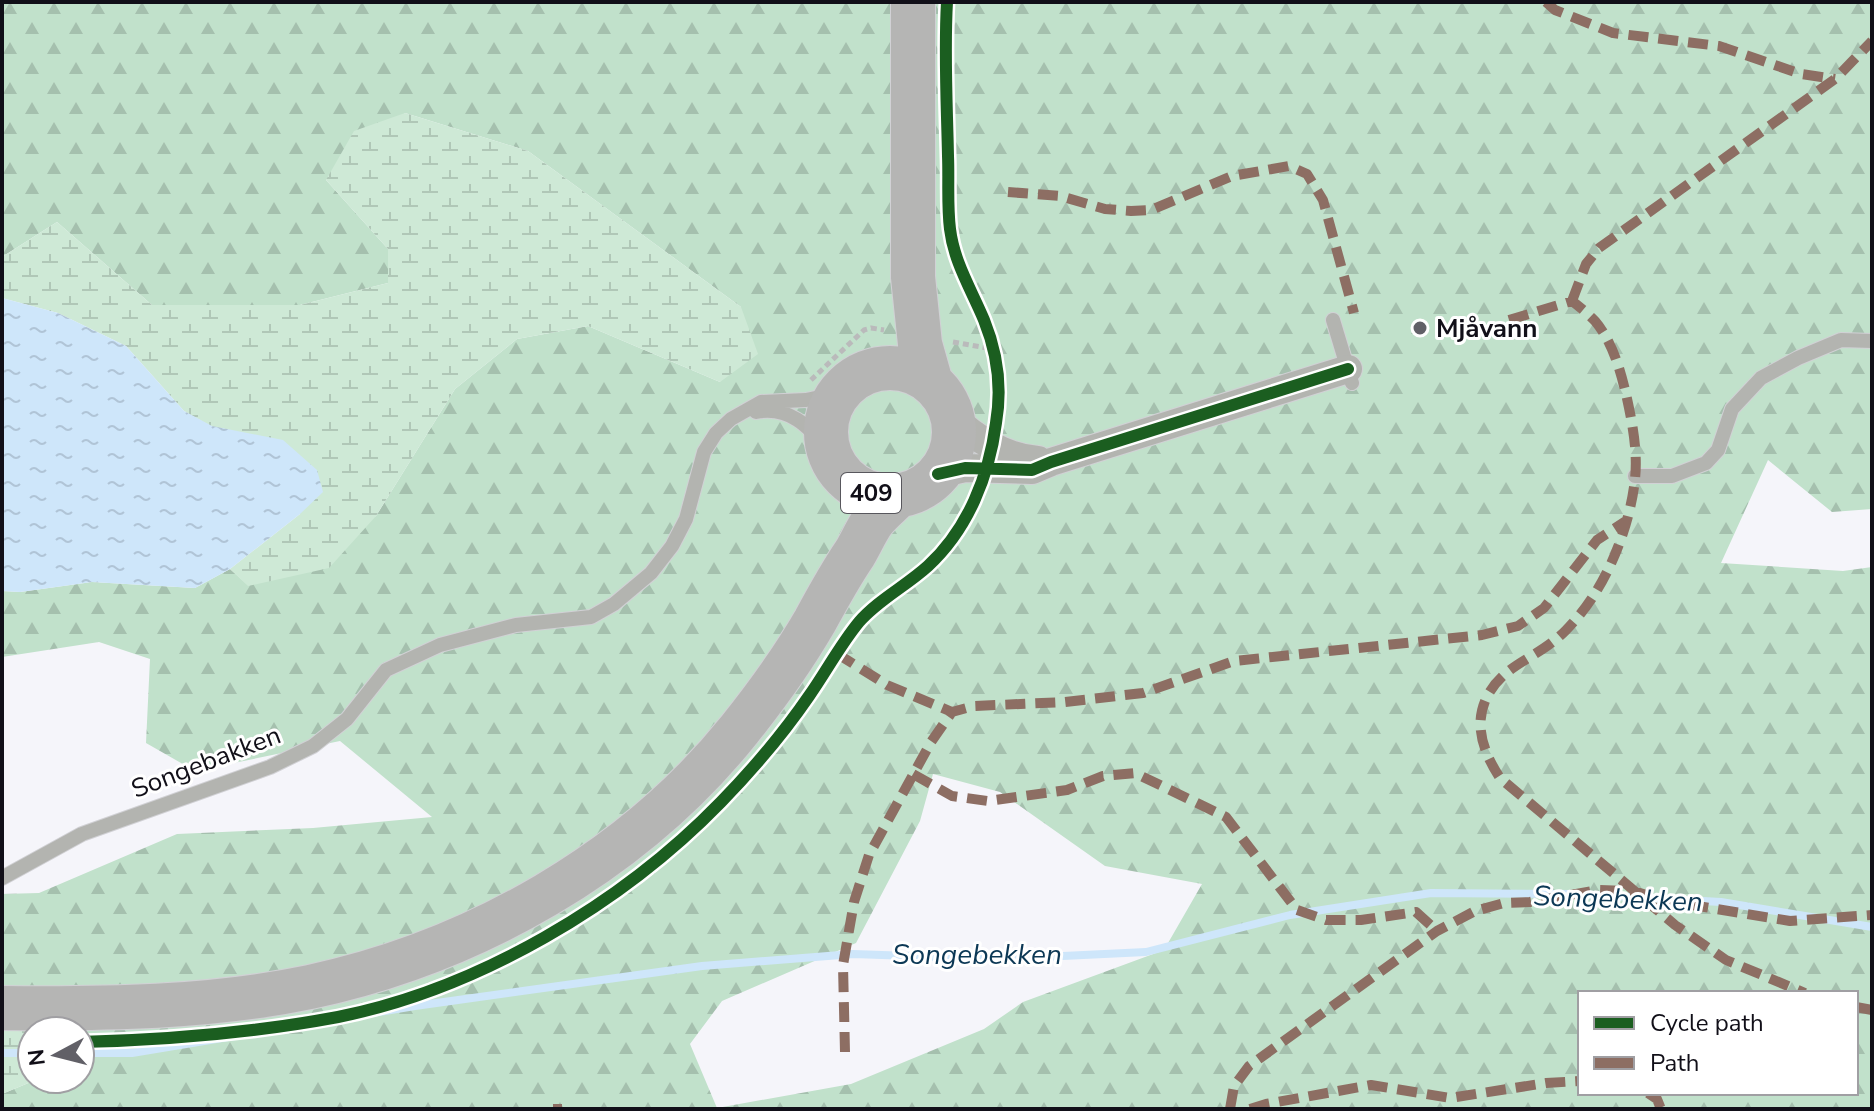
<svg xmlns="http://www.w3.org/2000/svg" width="1874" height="1111" viewBox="0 0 1874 1111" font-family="'Nunito Sans',sans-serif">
<defs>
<pattern id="forest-firs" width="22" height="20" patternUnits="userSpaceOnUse" patternTransform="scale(2)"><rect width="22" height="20" fill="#c1e1cb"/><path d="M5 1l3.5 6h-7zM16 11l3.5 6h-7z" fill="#a5c0ae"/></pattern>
<pattern id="wetland-marsh" width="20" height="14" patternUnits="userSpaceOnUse" patternTransform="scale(2)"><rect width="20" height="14" fill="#cee9d6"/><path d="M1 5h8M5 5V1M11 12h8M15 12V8" fill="none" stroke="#b0c7b7"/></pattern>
<pattern id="water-ripples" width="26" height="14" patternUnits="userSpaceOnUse" patternTransform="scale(2)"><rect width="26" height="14" fill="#cee6fa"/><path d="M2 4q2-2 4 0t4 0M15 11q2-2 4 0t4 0" fill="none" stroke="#b0c4d6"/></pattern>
</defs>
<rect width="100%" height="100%" fill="#f5f5fa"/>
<!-- forest -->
<path fill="url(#forest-firs)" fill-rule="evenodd" d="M2 2H1872V509L1832 512 1768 460 1721 563 1843 571 1872 567V1109H2V1094L38 1079H80L82 1047 77 1010 2 993V894L39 893 177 834 313 828 432 817 340 741 195 771 146 743 150 659 99 642 2 657V591L20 592 92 582 195 588 230 569 248 585 376 516 455 389 517 339 588 326 720 382 741 307 528 151 405 113 326 180 388 249V283L300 305H152L57 222 2 257ZM933 774 1000 792 1105 866 1202 884 1164 950 1023 1002 984 1029 851 1084 717 1108 690 1044 722 1001 856 943 920 821ZM1580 993H1856V1093H1580Z"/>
<!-- wetland -->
<path fill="url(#wetland-marsh)" d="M405 113 528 151 741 307 758 354 720 382 588 326 517 339 455 389 376 516 329 568 248 586 230 569 300 514 283 441 212 427 184 411 126 346 58 313 2 298V257L57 222 152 305H300L388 283V249L326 180 354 131Z
M28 986 77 1010 80 1031H32V1079H38L2 1094V993Z"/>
<!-- water -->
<path fill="url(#water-ripples)" d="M2 298 58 313 126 346 184 411 212 426 283 440 317 470 323 492 300 514 230 569 195 588 92 582 20 592 2 591Z"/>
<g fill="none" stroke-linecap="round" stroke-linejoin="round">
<!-- stream -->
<path stroke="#cee6fa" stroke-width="8" d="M2 1053H32
M80 1053H132L415 1006 702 966 853 954 998 959 1146 952 1290 915 1431 893 1576 894 1721 902 1872 927"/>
<!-- lane casing -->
<g stroke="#d1d1d5" stroke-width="16">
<path id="lane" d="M1333 320 1352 383
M756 412C789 405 809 427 829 450
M1635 476H1672L1706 463 1718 450 1732 409 1761 378 1798 358 1841 340 1872 341
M2 878 82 834 270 767 313 746 347 719 386 670 440 645 516 625 591 617 614 604 651 573 672 546 686 519 704 452 716 433 731 419 761 402 806 400 839 393"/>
</g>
<!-- street casing -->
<g stroke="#d1d1d5" stroke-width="30">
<path id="street" d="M952 416C974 438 1006 458 1038 460
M938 474 965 468 1032 470 1051 462 1348 369"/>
</g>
<!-- primary casing -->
<g stroke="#d1d1d5" stroke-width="46">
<path id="primary" d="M913 2V277L920 344 931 383
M826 432a64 64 0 1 1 128 0a64 64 0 1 1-128 0Z
M2 1008C105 1009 209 1008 310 987 474 952 633 862 739 730 767 695 793 659 815 621 828 597 840 575 855 553 861 543 866 531 873 521 880 512 890 504 899 495"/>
</g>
<!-- path -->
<path stroke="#bababb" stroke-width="5" stroke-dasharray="6 4" stroke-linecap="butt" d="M953 342 993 349
M811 380 864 330 871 328 884 330"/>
<!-- lane -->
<use href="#lane" stroke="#b3b4b0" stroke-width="14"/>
<!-- street -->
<use href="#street" stroke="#b3b4b0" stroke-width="28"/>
<!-- primary -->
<use href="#primary" stroke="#b5b5b4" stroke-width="44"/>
<!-- quiet -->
<path stroke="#8d6e63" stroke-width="10" stroke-dasharray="20 10" stroke-linecap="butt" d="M1546 2 1555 10 1613 33 1719 46 1801 74 1835 79
M1008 192 1060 196 1105 209 1131 211 1151 210 1232 176 1289 166 1307 174 1323 200 1354 313
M1572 301 1586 264 1599 248 1835 79 1872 41
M1509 320 1572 301C1580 307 1588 314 1595 321 1612 341 1620 369 1626 394 1632 421 1638 451 1635 479 1630 526 1608 582 1577 618 1570 626 1563 634 1555 640 1532 659 1505 666 1489 693 1472 722 1483 752 1500 778L1675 925 1726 960 1805 993
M836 653 887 685 952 712
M913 774 952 796 988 801 1067 790 1103 776 1135 773 1226 817 1297 910 1326 920H1361L1416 912 1437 931
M1856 1007 1872 1010
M845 1052 843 965 854 902 869 855 931 742 952 712 974 706 1065 702 1143 693 1234 661 1482 635 1518 626 1544 608 1597 540 1626 521
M1648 1093 1657 1099 1661 1109
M553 1109H562
M1230 1109 1234 1086 1249 1066 1437 931 1475 911 1504 903 1530 902 1598 890 1633 891 1667 901 1790 921 1872 915
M1250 1109 1266 1104 1371 1085 1450 1098 1546 1083 1580 1081"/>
<!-- cycleway casing -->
<g stroke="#fff" stroke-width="17">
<path id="cycleway" d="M938 474 965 468 1032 470 1051 462 1348 369
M80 1042C167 1040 252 1033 338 1017 478 989 622 904 721 802 753 769 783 734 809 696 826 672 840 645 859 622 878 600 906 586 928 566 968 529 989 476 996 423 1002 388 997 352 984 320 971 289 954 262 950 229 947 205 949 180 948 156 947 105 944 53 947 2"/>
</g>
<!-- cycleway -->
<use href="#cycleway" stroke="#1b5e20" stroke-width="12"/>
</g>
<!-- markers -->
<circle fill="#616067" stroke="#fff" stroke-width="3" cx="1420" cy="328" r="8"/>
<g text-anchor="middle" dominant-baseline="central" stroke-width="6" stroke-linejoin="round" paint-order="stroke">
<!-- shield labels -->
<rect fill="#fff" stroke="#58575d" stroke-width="2" x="841" y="473" width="60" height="40" rx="6"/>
<g font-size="24" font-weight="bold" fill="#110f18">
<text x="871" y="493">409</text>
</g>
<!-- poi labels -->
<g font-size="26" font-weight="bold" fill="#110f18" stroke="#fff" text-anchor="start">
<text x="1436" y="328">Mjåvann</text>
</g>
<!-- street labels -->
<g font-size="26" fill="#110f18" stroke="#fff">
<text transform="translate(206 762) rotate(-21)">Songebakken</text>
</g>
<!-- water labels -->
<g font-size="28" font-style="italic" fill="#0c3855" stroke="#fff">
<text transform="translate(1618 899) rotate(2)">Songebekken</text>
<text x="977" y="955">Songebekken</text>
</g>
</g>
<!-- border -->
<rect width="1874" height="1111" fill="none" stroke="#110f18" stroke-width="8"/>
<!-- legend -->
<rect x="1578" y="991" width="280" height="104" fill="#ffffff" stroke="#a09fa3" stroke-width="2"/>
<rect x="1594" y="1017" width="40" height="12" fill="#1b5e20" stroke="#a09fa3" stroke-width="2"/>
<text x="1650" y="1031" font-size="24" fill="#110f18">Cycle path</text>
<rect x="1594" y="1057" width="40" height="12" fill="#8d6e63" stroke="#a09fa3" stroke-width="2"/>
<text x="1650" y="1071" font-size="24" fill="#110f18">Path</text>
<!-- north arrow -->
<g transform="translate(56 1055) rotate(263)"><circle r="38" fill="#ffffff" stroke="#a09fa3" stroke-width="2"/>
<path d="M0-6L14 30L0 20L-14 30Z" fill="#616067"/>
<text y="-12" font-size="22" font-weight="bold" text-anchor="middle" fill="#110f18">N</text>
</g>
</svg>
